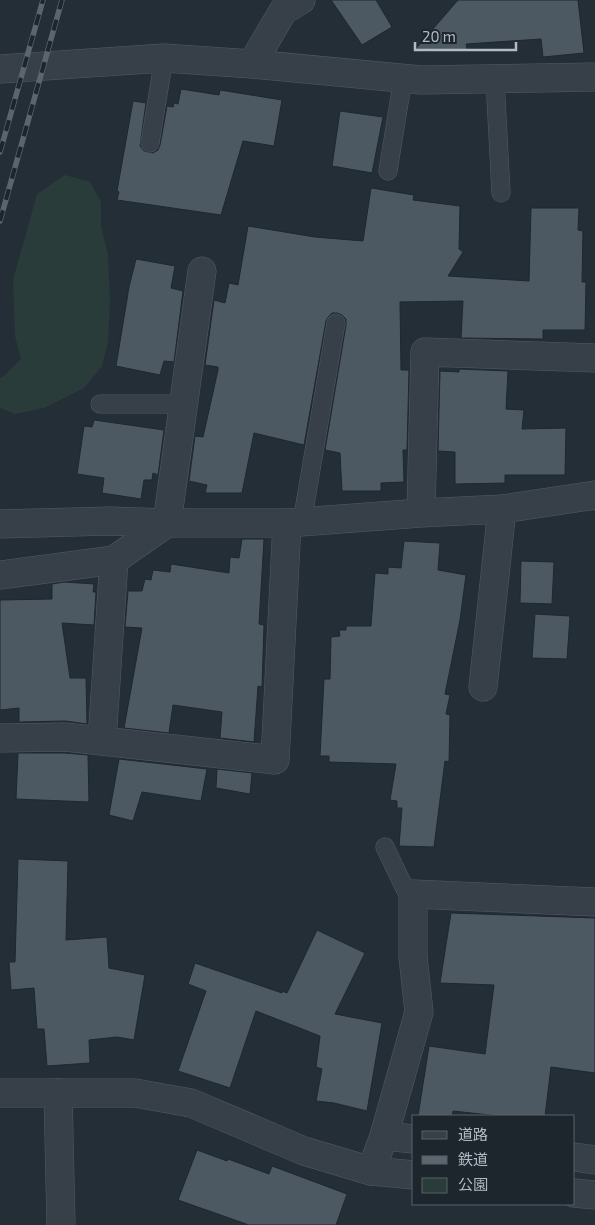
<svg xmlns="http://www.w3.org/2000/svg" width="595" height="1225" viewBox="0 0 595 1225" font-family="'Exo 2','Noto Sans JP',sans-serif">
<rect width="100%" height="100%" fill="#242e37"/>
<!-- green -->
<path fill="#293c3a" d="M65 175 90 182 101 202V226L108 255 110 302 108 342 102 366 84 388 44 408 15 414 0 408V378L4 376 21 359 15 336 13 280 37 194Z"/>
<!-- building -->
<path fill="#4c5963" stroke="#1f272f" d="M331 0H376L392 27 362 45Z
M458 0H578L584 53 543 57 541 39 466 44 467 50 413 52Z
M181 89 219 95 220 90 282 100 274 146 243 141 221 215 117 200 119 192 117 191 133 101 146 103 140 146 144 151 153 153 158 150 160 145 167 106 173 107 174 103 178 104Z
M340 111 383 117 372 173 332 166Z
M371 188 414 195 413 200 460 206 459 249 463 252 448 276 529 281 531 208H579L578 230 583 231 582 282H586L585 330H543V339L461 338 463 301 400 302 401 370H409L407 450H403L404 482 381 483V491H342L340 453 325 450 346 325V319L342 315 337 313H332L328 317 326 321 304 445 254 433 242 493H205L207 485 189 481 195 436 203 437 218 370V367L205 365 214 300 225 303 229 283 238 285 248 226 315 237 363 241Z
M136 259 175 266 171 288 183 291 174 362 164 361 160 375 116 366 129 287Z
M459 369 508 371 506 409 524 410 522 429 566 428 565 475H505V483L455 484V452L438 451 440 371 459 372Z
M94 420 164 430 158 475 153 473 152 480H144L141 499 102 493 104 478 77 474 84 426 92 427Z
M242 539H264L259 624 264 625 262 687 258 686 254 742 220 738 222 712 173 705 169 733 124 728 142 628 125 627 128 591H142L145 579 151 580 153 570 170 572 171 564 229 573 230 557 239 558Z
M404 541 440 543 438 570 466 575 460 620 445 694 450 695 446 714 450 715 449 762 445 761 434 847 399 846 402 808H397V801L390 800 396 764 329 762V756H320L324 679H330L331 637 340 636 339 630H346V626H371L375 573 388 574V567L401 568Z
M521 561 554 562 552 604 520 603Z
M64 582 94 584 93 592H96L94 625 62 623 70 678H86L87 724 65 721 19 722V708L0 710V600L52 599V584Z
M535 614 570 616 567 659 532 658Z
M18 753H64L88 755 89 802 16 799Z
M119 759 207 769 201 801 142 792 133 821 109 815Z
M217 769 252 773 250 794 216 788Z
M18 859 68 861 66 940 107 937 109 968 145 975 134 1040 117 1037 89 1040 90 1063 47 1066 44 1029H37L34 988 11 990 9 962H15Z
M451 913 595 918V1073L551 1067 545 1116H499L453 1111 452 1116H418L429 1046 485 1054 494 985 440 983Z
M317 930 365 953 335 1014 382 1023 367 1111 334 1103 316 1101 322 1069 316 1067 320 1036 256 1011 230 1088 178 1071 206 991 188 984 195 963 282 993V991L287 993Z
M197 1150 227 1161 228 1159 269 1174 272 1166 347 1194 336 1225H249L178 1200Z"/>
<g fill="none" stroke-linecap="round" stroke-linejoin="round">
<!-- service casing -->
<g stroke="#525b63" stroke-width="19">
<path id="service" d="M495 79 501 193
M150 143 164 58
M388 171 403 78
M100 404H184
M302 522 336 323
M385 847 405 889 413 894"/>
</g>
<!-- minor casing -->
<g stroke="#525b63" stroke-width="29">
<path id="minor" d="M252 64 283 11 301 0
M0 69 164 58 252 64 421 80 595 77
M421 513 425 352 595 358
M0 524 110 521 167 523H287L421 513 502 509 595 495
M0 575 114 560
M483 687 502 509
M0 738 65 737 275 760 287 523
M102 741 114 560 167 523 202 271
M58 1093 61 1225
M384 1136 414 1139
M574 1157 595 1160
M371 1171 384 1136 419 1012 413 957V894L595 902"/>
</g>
<!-- tertiary casing -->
<g stroke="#525b63" stroke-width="29">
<path id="tertiary" d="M0 1093H135L191 1103 304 1151 371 1171 414 1175
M574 1193 595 1195"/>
</g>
<!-- service -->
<use href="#service" stroke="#374048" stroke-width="18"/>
<!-- minor -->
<use href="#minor" stroke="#374048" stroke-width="28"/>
<!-- tertiary -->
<use href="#tertiary" stroke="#374048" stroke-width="28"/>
<!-- rail casing -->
<g stroke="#5a656e" stroke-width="5.5">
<path id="rail" d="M0 152 43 0
M0 221 62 0"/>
</g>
<!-- rail -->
<use href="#rail" stroke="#1d252d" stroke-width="4" stroke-dasharray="11" stroke-linecap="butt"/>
</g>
<!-- legend -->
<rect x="412" y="1115" width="162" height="90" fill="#1d252d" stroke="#596169"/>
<rect x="422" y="1131" width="25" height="8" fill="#374048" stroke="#596169"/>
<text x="458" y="1140" font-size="15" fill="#b2bbc4">道路</text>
<rect x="422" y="1156" width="25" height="8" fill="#5a656e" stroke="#596169"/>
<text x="458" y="1165" font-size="15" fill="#b2bbc4">鉄道</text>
<rect x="422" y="1178" width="25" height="15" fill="#293c3a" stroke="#596169"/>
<text x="458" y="1190" font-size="15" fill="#b2bbc4">公園</text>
<!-- scale -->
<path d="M415 42v8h101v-8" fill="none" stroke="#b2bbc4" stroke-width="2.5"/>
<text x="422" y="42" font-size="15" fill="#b2bbc4" stroke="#1d252d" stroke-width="4" paint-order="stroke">20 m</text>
</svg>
